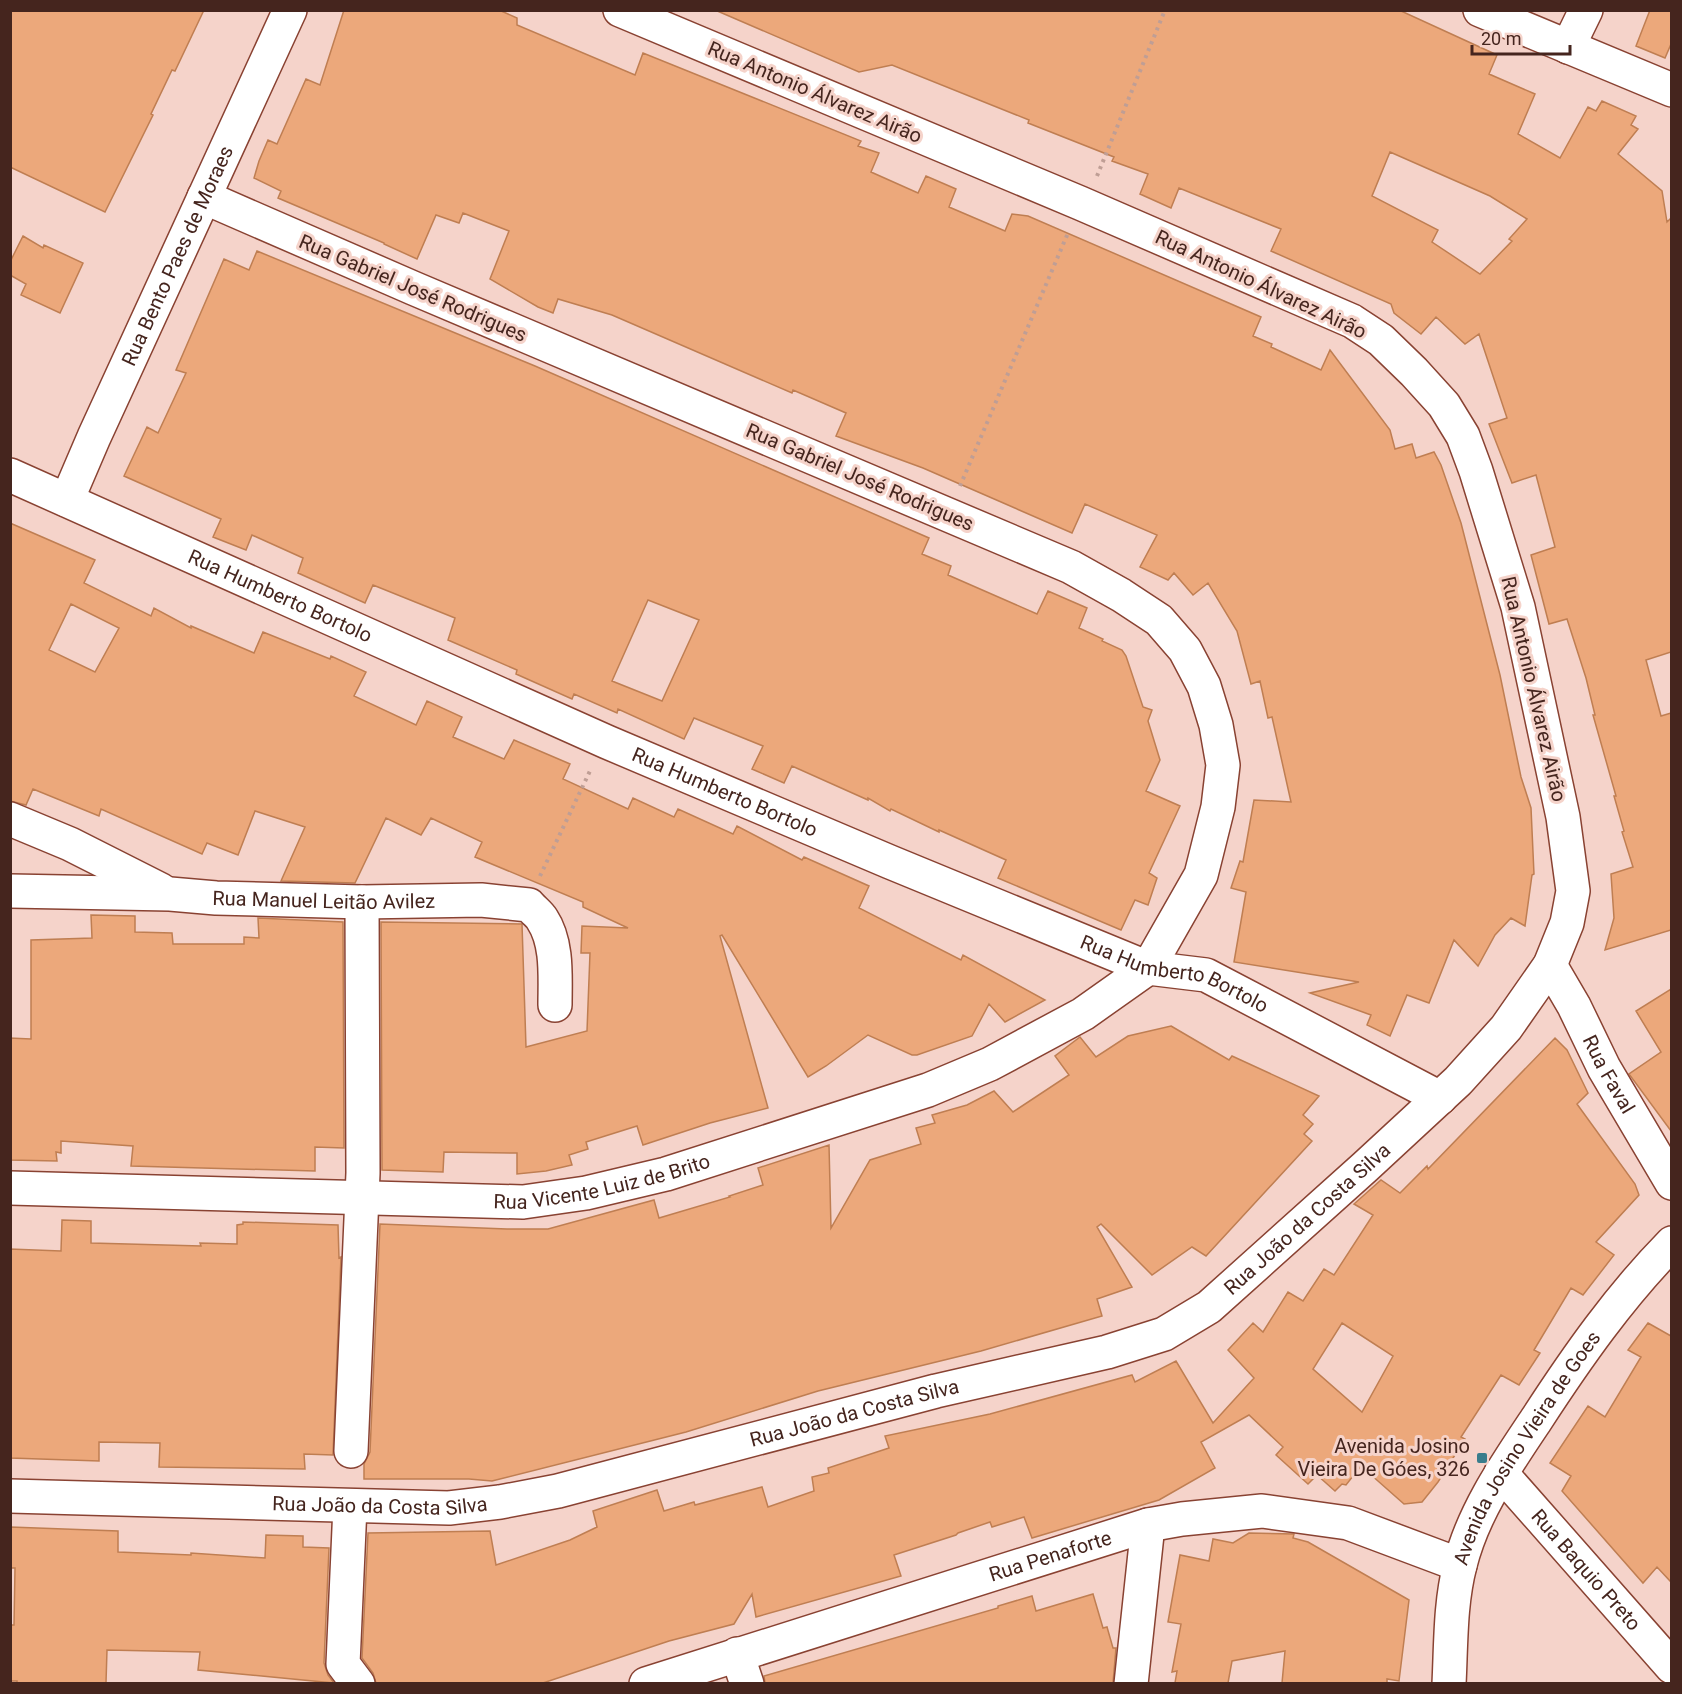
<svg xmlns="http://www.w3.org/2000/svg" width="1682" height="1694" viewBox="0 0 1682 1694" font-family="Roboto,sans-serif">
<rect width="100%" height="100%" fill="#f5d3ca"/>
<!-- building -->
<path fill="#eca87b" stroke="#bf7e52" stroke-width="1.5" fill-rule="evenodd" d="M10 10H204L175 71 172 70 151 114 153 115 105 212 10 167Z
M344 10H499L517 18V25L635 75 643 53 861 141 858 146 879 153 871 172 918 193 926 176 956 189 949 207 1005 231 1012 214 1028 216 1261 317 1253 336 1272 344 1271 347 1321 370 1330 350 1390 430 1395 449 1412 444 1416 458 1434 452 1441 465 1461 523 1500 675 1521 777 1531 808 1534 874 1532 875 1525 926 1511 918 1495 935 1478 966 1454 940 1429 1003 1407 995 1390 1036 1367 1025 1371 1015 1310 993 1359 982 1234 962 1246 892 1231 888 1240 861 1243 862 1254 800 1291 802 1272 717 1268 718 1260 681 1251 684 1237 631 1208 583 1193 595 1174 573 1168 580 1140 567 1157 535 1085 504 1072 533 923 468 836 436 846 413 793 390 792 393 612 315 558 299 553 313 538 307 490 279 509 231 463 213 459 223 436 215 417 259 384 244V243L278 198 281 191 254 178 259 161 268 140 277 144 306 79 320 85Z
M715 10H1399L1497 55 1489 74 1535 94 1518 134 1560 158 1588 107 1596 111 1602 101 1636 116 1631 125 1638 129 1618 154 1662 191 1667 222 1671 218V652L1646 660 1661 716 1671 713V930L1605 950 1614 918 1611 874 1633 867 1622 832 1624 831 1614 796H1616L1593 715H1595L1586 678 1567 619 1549 624 1531 555 1555 547 1536 475 1512 483 1489 424 1507 418 1479 334 1465 344 1436 317 1421 334 1394 313 1391 304 1271 251 1281 229 1179 188 1171 208 1140 194 1148 174 1112 161 1114 157 1028 123 1029 120 892 65 859 72ZM1390 152 1490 196 1527 219 1509 239 1512 241 1480 274 1432 242 1438 230 1372 196Z
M1650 10H1671V44L1665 58 1636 46Z
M23 236 43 248 44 245 83 263 60 313 21 295 26 284 10 275V262Z
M257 251 535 366 929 538 922 554 951 566 948 575 1037 614 1048 591 1087 608 1079 628 1103 639 1102 641 1122 650 1126 656 1143 707 1152 710 1148 721 1160 760 1146 791 1180 806 1149 873 1157 878 1148 905 1135 900 1121 930 998 878 1006 860 939 830V832L891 809 890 811 868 798V800L792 766 784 783 752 769 763 746 694 718 684 739 618 709 617 713 574 694 572 699 516 674 517 670 448 640 455 618 373 585 365 603 298 573 303 558 252 535 246 550 213 537 221 519 124 476 147 427 158 433 186 373 176 370 224 259 249 270ZM648 600 699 620 662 701 612 681Z
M10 523 95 560 84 583 151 616 154 608 191 628V626L254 653 263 632 330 659 331 656 366 672 354 696 416 725 427 701 462 717 453 737 504 759 514 740 570 764 563 779 628 809 633 798 674 817 678 809 733 834 737 826 802 860 804 857 869 886 859 908 961 960 963 955 1045 1000 1005 1022 989 1004 972 1036 917 1055H912L868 1035 826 1066 808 1077 722 935 720 936 768 1108 710 1123 643 1145 637 1126 586 1142 588 1149 569 1155 572 1165 546 1171 517 1174V1153L444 1152 443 1172 382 1170 381 922 522 924 526 1047 587 1031 590 953H581L582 926 628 928 583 907V902L475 857 482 842 431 818 421 835 386 818 355 883 281 881 305 827 255 811 238 855 207 843 202 854 101 809 99 816 33 789 26 805 10 801ZM71 604 119 628 95 672 49 650Z
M91 915 135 916V932L172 933 173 944H244V937L259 938 258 918 343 922 344 1148 315 1147V1171L131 1166 133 1146 61 1141V1153L56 1152 57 1161 10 1160V1038L31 1039V940L92 938Z
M1671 989V1131L1629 1074 1661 1052 1636 1011Z
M1171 1026 1229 1060 1232 1056 1319 1096 1303 1115 1313 1124 1304 1134 1312 1141 1206 1256 1192 1247 1152 1275 1101 1224 1097 1227 1132 1287 1097 1299 1102 1316 981 1351 818 1391 686 1432 492 1481 469 1479H364V1464L370 1452 380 1224 507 1229H548L654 1200 659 1218 730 1197 729 1196 763 1185 758 1168 829 1145 831 1228 870 1160 921 1144 916 1128 935 1123 932 1115 967 1105 994 1091 1013 1112 1069 1075 1055 1056 1080 1037 1096 1057 1128 1036Z
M1555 1038 1567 1050 1588 1093 1577 1104 1635 1184 1639 1195 1596 1242 1614 1255 1583 1295 1571 1288 1534 1350 1540 1353 1519 1385 1501 1375 1461 1437 1465 1439 1438 1482 1422 1502 1404 1504 1361 1466 1346 1485 1342 1484 1335 1491 1317 1475 1308 1484 1276 1455 1283 1447 1249 1415 1201 1442 1215 1468 1159 1500 1032 1538 1024 1517 992 1527 990 1522 958 1533 956 1535 894 1555 901 1576 756 1617 752 1594 734 1624 669 1641 543 1683H376L373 1673 362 1658 368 1533 490 1531 496 1565 570 1540 597 1527 593 1511 657 1490 664 1511 694 1502 695 1505 762 1487 768 1507 814 1491 812 1477 829 1473 828 1468 889 1448 885 1436 990 1414 1132 1375 1135 1382 1176 1361 1213 1423 1254 1378 1228 1350 1253 1323 1263 1332 1288 1292 1303 1301 1324 1269 1334 1275 1373 1215 1354 1204 1381 1180 1400 1193 1427 1166 1428 1169ZM1342 1323 1393 1356 1362 1412 1313 1369Z
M62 1220 91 1221V1243L201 1246 200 1243 237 1244V1225L243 1224V1222L338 1225 339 1258 341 1257 333 1455 304 1454 305 1469 159 1467 160 1443 99 1442V1461L10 1458V1249L61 1251Z
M1648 1323 1671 1336V1582L1657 1567 1643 1583 1562 1491 1571 1476 1550 1463 1588 1406 1605 1417 1641 1357 1628 1350Z
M10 1527 118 1531V1552L191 1555V1553L265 1558 266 1535 303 1536V1547L329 1548 324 1663 328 1675 334 1683 198 1670 200 1652 107 1650 106 1683H17V1681H10V1625H14L15 1568H10Z
M1249 1533 1294 1534 1293 1538 1308 1542 1409 1600 1399 1681 1387 1679V1683H1282L1285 1651 1232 1661 1228 1683H1175L1177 1671 1172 1672 1181 1624 1168 1622 1180 1555 1209 1561 1213 1539 1233 1543Z
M1093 1594 1103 1628 1107 1627 1113 1648H1116L1113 1683H765L764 1676 998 1608V1606L1032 1596 1036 1611Z"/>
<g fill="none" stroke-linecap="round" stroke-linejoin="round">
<!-- minor casing -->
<g stroke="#894232" stroke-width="36">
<g id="minor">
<path d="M1480 10 1672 90"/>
<path d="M1568 47 1586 10"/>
<path id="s1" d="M10 475 607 742 890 862 1148 968 1206 975 1440 1098"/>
<path id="s2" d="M67 500 94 437 290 10"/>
<path d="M10 819 70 844 161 890"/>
<path id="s3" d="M10 891 170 894 216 898 362 902 481 900 529 905C533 910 539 914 542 919 558 943 555 977 555 1005"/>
<path id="s4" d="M1550 965 1574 1006 1604 1068 1672 1183"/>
<path id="s5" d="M10 1188 523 1202 586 1193 666 1174 928 1090 990 1064 1083 1014 1148 968 1201 875 1218 807 1223 765 1216 725 1204 686 1185 650 1159 620 1121 595 1071 567 413 288 204 197"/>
<path d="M351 1451 363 1173 362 902"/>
<path id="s6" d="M1501 1473 1672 1667"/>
<path id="s7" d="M10 1496 449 1508 500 1502 558 1491 936 1391 1107 1352 1164 1334 1209 1307 1365 1167 1458 1081 1506 1028 1550 965 1567 923 1573 891 1563 817 1518 607 1476 471 1463 436 1444 405 1414 372 1381 340 1352 321 1080 203 620 10"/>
<path d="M350 1506 343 1664 358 1684"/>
<path d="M737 1654 747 1684"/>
<path id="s8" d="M646 1684 1148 1525 1182 1519 1262 1511 1348 1523 1460 1565"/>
<path d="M1131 1684 1148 1525"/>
<path id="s9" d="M1449 1684C1451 1645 1450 1603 1460 1565 1473 1512 1506 1465 1536 1420 1577 1357 1619 1297 1672 1243"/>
</g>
</g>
<!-- path -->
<path stroke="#bf9e95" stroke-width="4" stroke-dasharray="3 4.5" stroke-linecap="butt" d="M1097 176 1165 10
M960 486 1068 233
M540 876 590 771"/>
<!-- minor -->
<use href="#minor" stroke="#fff" stroke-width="33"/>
</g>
<!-- markers -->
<rect fill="#397d8c" stroke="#f5d3ca" stroke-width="2" x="1476" y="1452" width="12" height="12" rx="3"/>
<g text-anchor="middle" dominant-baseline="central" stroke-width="6" stroke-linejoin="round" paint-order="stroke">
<!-- street labels -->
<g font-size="20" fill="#45251e" stroke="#f5d3ca">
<text transform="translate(815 92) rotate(23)">Rua Antonio Álvarez Airão</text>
<text stroke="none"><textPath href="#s2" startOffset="268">Rua Bento Paes de Moraes</textPath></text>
<text transform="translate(1261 284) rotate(25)">Rua Antonio Álvarez Airão</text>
<text transform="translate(413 288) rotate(23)">Rua Gabriel José Rodrigues</text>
<text transform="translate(860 477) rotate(23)">Rua Gabriel José Rodrigues</text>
<text stroke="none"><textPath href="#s1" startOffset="296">Rua Humberto Bortolo</textPath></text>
<text transform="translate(1534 689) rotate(77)">Rua Antonio Álvarez Airão</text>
<text stroke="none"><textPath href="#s1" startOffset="782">Rua Humberto Bortolo</textPath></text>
<text stroke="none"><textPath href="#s3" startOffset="314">Rua Manuel Leitão Avilez</textPath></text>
<text stroke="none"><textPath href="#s1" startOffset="1268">Rua Humberto Bortolo</textPath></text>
<text stroke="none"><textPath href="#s4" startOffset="124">Rua Faval</textPath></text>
<text stroke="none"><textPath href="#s5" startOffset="594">Rua Vicente Luiz de Brito</textPath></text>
<text stroke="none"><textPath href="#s7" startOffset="1360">Rua João da Costa Silva</textPath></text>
<text stroke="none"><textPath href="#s7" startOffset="856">Rua João da Costa Silva</textPath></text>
<text stroke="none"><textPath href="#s9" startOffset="255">Avenida Josino Vieira de Goes</textPath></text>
<text stroke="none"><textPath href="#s7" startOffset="370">Rua João da Costa Silva</textPath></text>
<text stroke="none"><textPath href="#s8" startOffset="424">Rua Penaforte</textPath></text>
<text stroke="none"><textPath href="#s6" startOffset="129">Rua Baquio Preto</textPath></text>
</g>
<!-- poi labels -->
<g font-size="20" fill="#45251e" stroke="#f5d3ca" text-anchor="end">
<text x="1470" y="1446">Avenida Josino<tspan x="1470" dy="23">Vieira De Góes, 326</tspan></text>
</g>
</g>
<!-- border -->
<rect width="1682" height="1694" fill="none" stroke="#45251e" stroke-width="24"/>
<!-- scale -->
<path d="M1472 45v9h98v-9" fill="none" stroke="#45251e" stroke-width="3"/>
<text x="1481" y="45" font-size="18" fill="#45251e" stroke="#f5d3ca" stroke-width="4.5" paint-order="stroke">20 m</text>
</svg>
